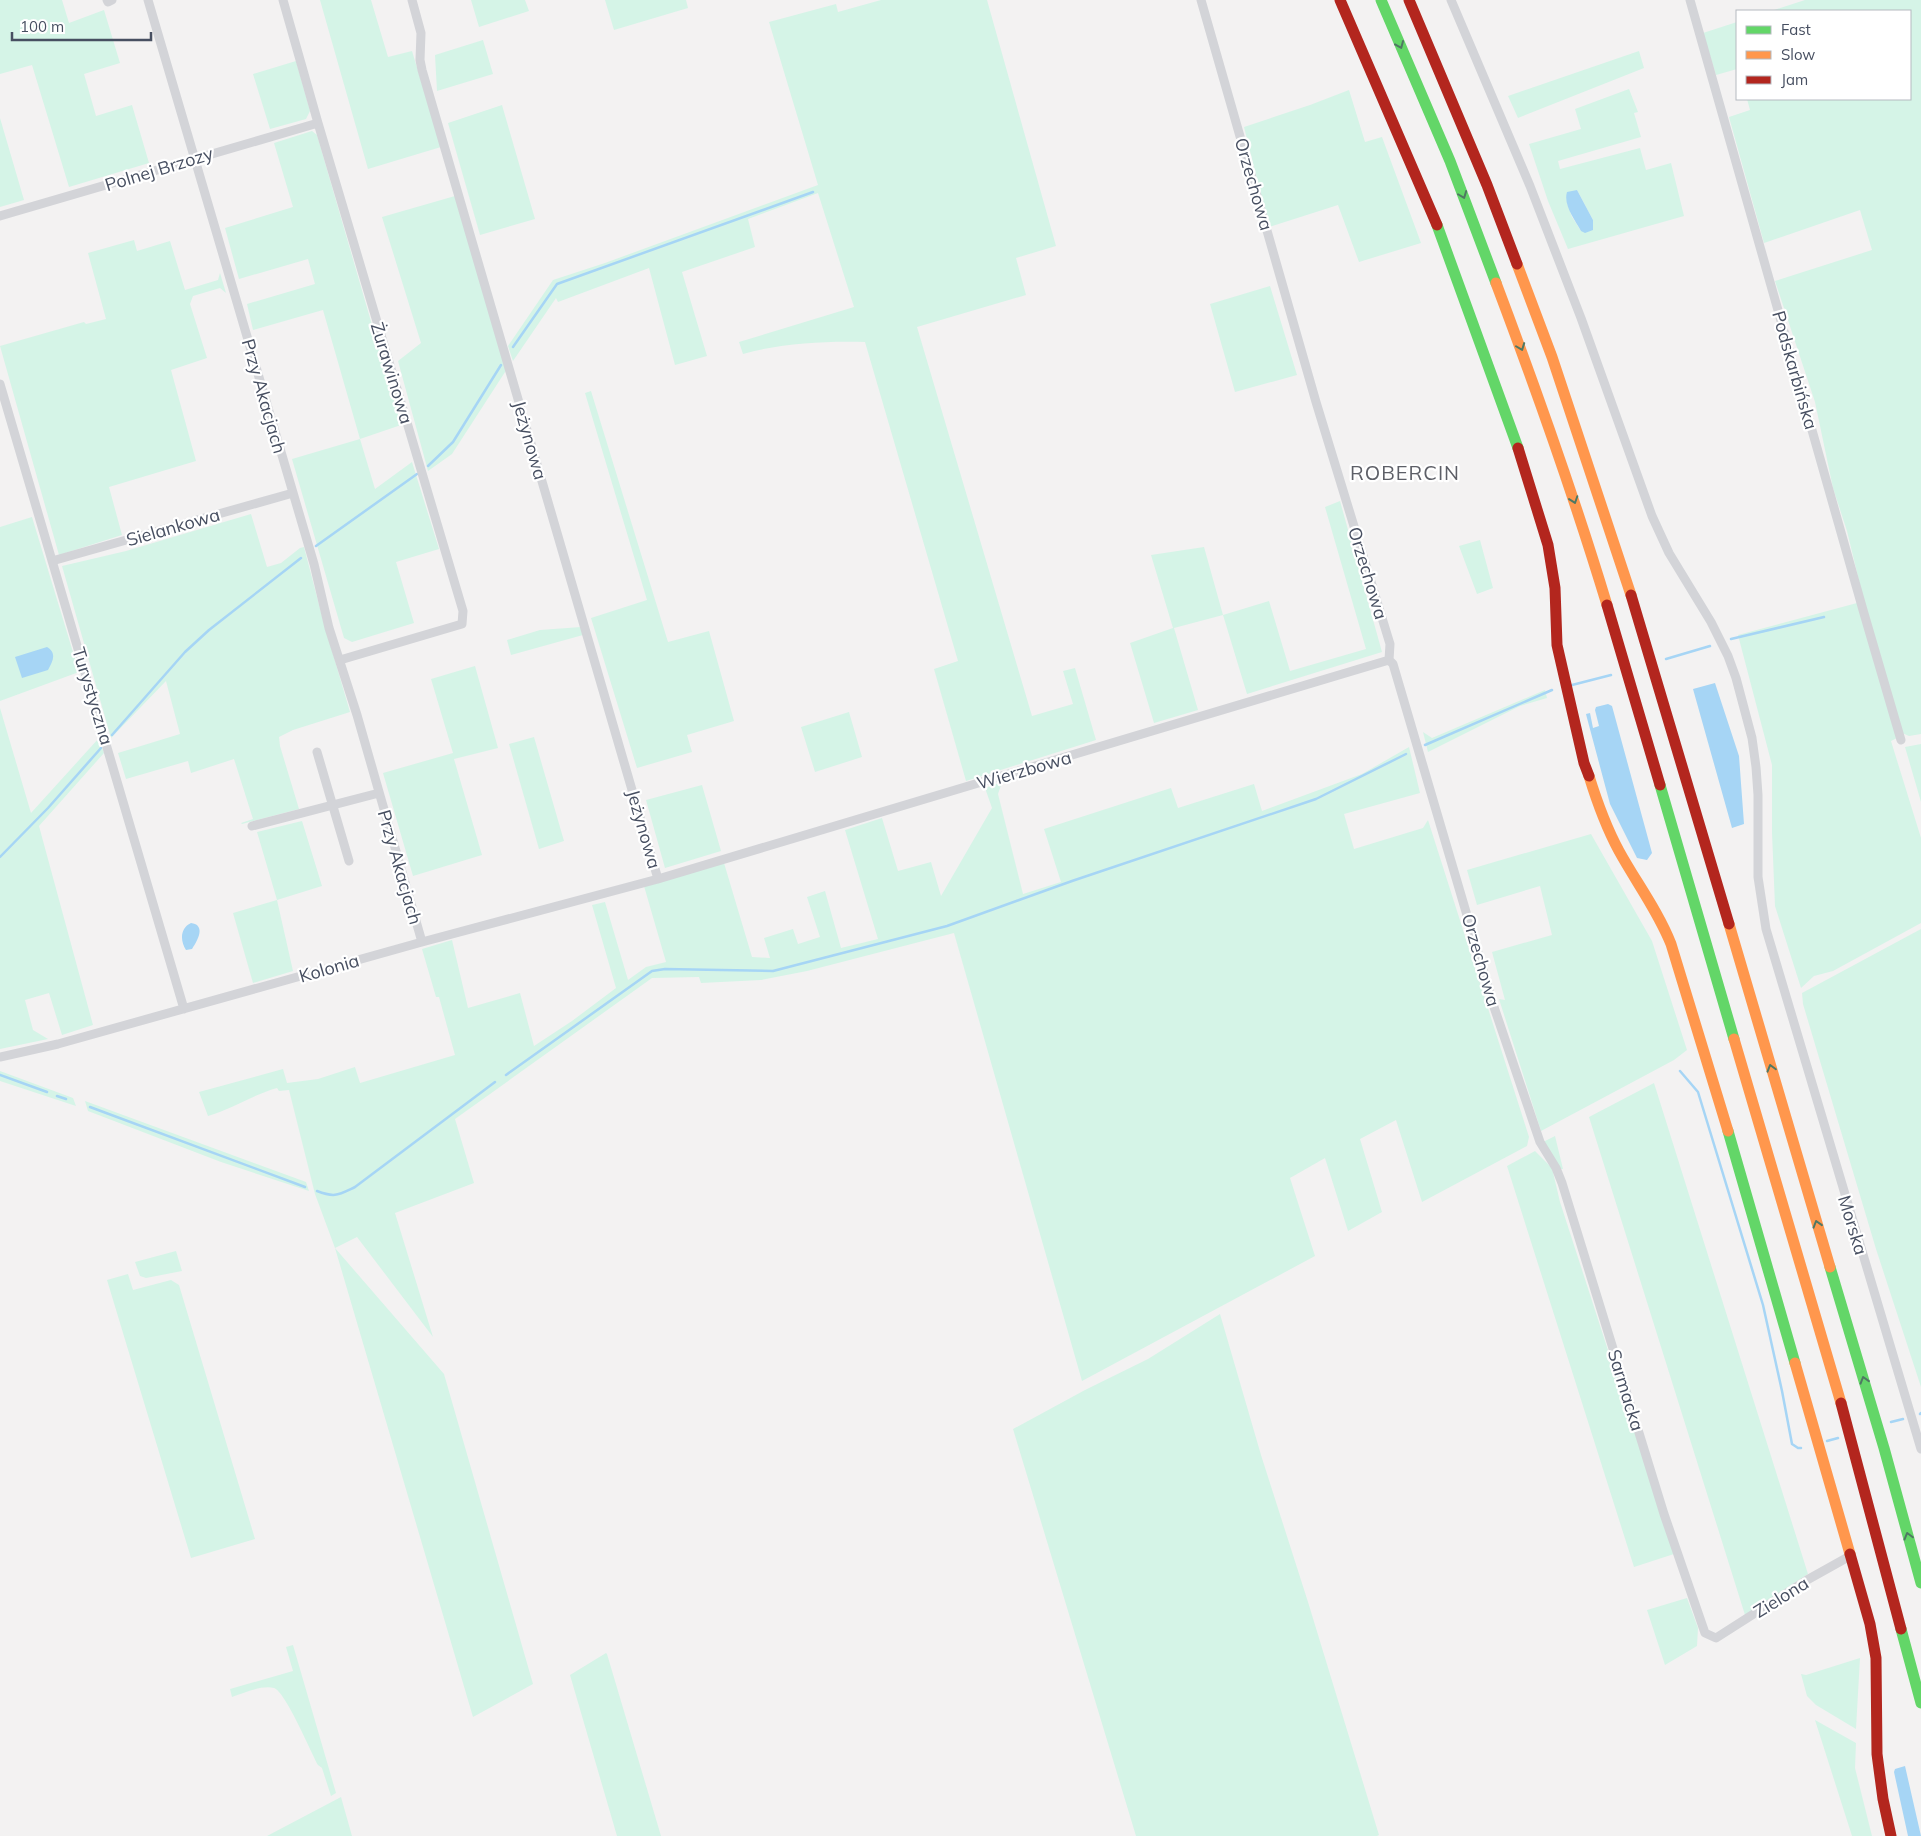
<svg xmlns="http://www.w3.org/2000/svg" width="1921" height="1836" viewBox="0 0 1921 1836" font-family="Mulish,sans-serif">
<rect width="100%" height="100%" fill="#f3f2f2"/>
<!-- green -->
<path fill="#d5f4e7" fill-rule="evenodd" d="M0 0H62L69 23 104 10 120 63 84 74 96 116 132 105 149 163 69 187 32 65 0 74Z
M320 0H371L388 57 412 51 441 147 368 169Z
M471 0H525L529 11 479 27Z
M605 0H686L688 8 614 30Z
M881 0H987L1056 246 1016 258 1026 295 917 327 1032 716 1073 704 1063 671 1075 668 1096 740 966 781 934 669 958 661 865 342C824 341 782 343 743 354L739 342 854 307 818 193 748 219 755 247 682 272 707 356 675 365 649 268 558 302 556 298 513 361 508 346 553 280 605 263 818 185 769 22 836 4 838 12Z
M1805 0H1921V734L1909 736 1902 733 1868 618 1847 531 1833 488 1815 402 1775 281 1872 250 1860 210 1764 243 1729 117 1750 110 1747 99H1910V11H1771Z
M1737 22V69L1716 75 1703 33Z
M483 40 493 74 437 91 435 55Z
M1639 51 1644 68 1518 118 1508 96Z
M296 61 310 111 306 119 270 129 253 74Z
M1629 89 1638 112 1634 113 1641 137 1558 161 1560 169 1640 148 1646 170 1671 163 1684 216 1568 249 1548 201 1529 144 1581 129 1575 109ZM1577 190 1593 220 1581 231 1572 217 1567 203Z
M1349 90 1365 142 1382 137 1421 243 1359 262 1338 205 1269 227 1244 127 1310 105Z
M502 105 535 219 480 235 448 123Z
M0 118 24 200 0 207Z
M312 131 317 135 401 425 360 439 375 489 412 462 439 549 396 562 414 623 352 642 344 638 292 459 360 439 323 310 253 330 247 304 315 284 308 259 239 279 225 228 293 207 274 143Z
M455 196 507 369 452 454 428 471 398 361 421 343 382 217Z
M134 240 137 251 170 241 185 290 218 280 220 273 226 293 220 288 193 296 190 304 207 358 171 370 196 461 109 487 122 535 59 555 0 346 84 322 86 324 106 319 88 253Z
M1270 286 1297 375 1235 392 1210 304Z
M591 391 668 642 709 631 734 721 687 735 692 752 637 768 591 618 647 600 585 393Z
M1340 501 1382 652 1247 694 1223 615 1174 628 1198 710 1154 723 1130 643 1173 628 1151 555 1204 547 1223 615 1269 601 1290 671 1366 649 1325 507Z
M251 514 267 567 281 563 300 548 304 547 323 620 350 712 293 730 279 737 280 746 299 809 242 824 241 823 253 819 234 759 191 773 188 761 126 779 118 753 180 734 166 681 111 738 62 566 126 551Z
M32 517 79 672 0 701V527Z
M1480 540 1493 588 1477 594 1459 546Z
M1857 603 1897 738 1891 741 1921 838V923L1833 971 1814 976 1801 988 1775 906 1772 833V765L1738 635Z
M581 627 583 635 511 655 507 640 540 630Z
M475 666 498 748 454 759 482 855 413 876 383 773 453 753 431 679Z
M1545 690 1547 698 1520 706 1428 752 1423 732 1432 738Z
M0 708 31 813 99 738 104 753 39 826 93 1025 62 1035 49 993 25 1000 33 1030 48 1039 0 1049Z
M849 712 862 757 815 772 801 727Z
M534 737 564 841 539 849 509 744Z
M1921 744V802L1905 747Z
M1409 747 1420 793 1344 814 1354 849 1423 828 1428 820 1529 1137 1527 1146 1422 1202 1396 1120 1360 1139 1382 1212 1348 1231 1325 1158 1290 1178 1315 1256 1082 1381 954 933 807 971 761 980 701 983 699 977 652 978 455 1119 474 1183 395 1213 433 1337 357 1237 335 1248 444 1374 533 1684 473 1717 335 1248 315 1194 289 1090 279 1091 277 1088C252 1095 232 1109 208 1116L199 1092 283 1069 287 1083 318 1079 355 1067 360 1083 455 1055 439 997H436L422 949 452 940 468 1008 520 993 534 1046 572 1021 616 988 592 905 605 902 628 980 646 967 666 962 644 886 724 863 752 957 770 958 764 938 793 929 798 944 820 937 807 897 825 891 841 948 878 939 845 830 882 818 898 871 931 862 941 896 992 808 985 788 1002 782 998 794 1023 894 1061 882 1044 829 1171 788 1178 808 1254 784 1262 811 1362 774Z
M702 785 721 851 665 868 646 800Z
M302 821 322 886 277 900 293 971 253 983 233 913 277 900 257 832Z
M1591 834 1652 941 1687 1050 1674 1060 1541 1131 1499 999 1505 1000 1492 952 1552 935 1540 886 1477 905 1467 870Z
M1921 929V1387L1876 1249 1803 1004 1802 993Z
M0 1071 73 1098 76 1106 0 1081Z
M1654 1083 1808 1574 1745 1615 1589 1117Z
M85 1101 306 1182 309 1191 221 1162 88 1111Z
M1555 1136 1563 1169H1559L1543 1142Z
M1535 1151 1552 1168 1560 1202 1674 1554 1634 1567 1507 1166Z
M176 1251 182 1271 146 1278 140 1276 135 1262Z
M128 1274 133 1290 171 1280 179 1285 255 1539 191 1558 107 1280Z
M1220 1314 1261 1455 1308 1602 1379 1835 1377 1836H1136L1013 1429 1085 1390 1148 1359Z
M1687 1598 1698 1628 1697 1646 1665 1665 1647 1610Z
M293 1645 336 1793 331 1796 322 1768 318 1765C311 1752 285 1691 274 1688 261 1685 244 1693 232 1697L230 1689 293 1671 286 1647Z
M606 1653 607 1654 661 1836H617L570 1675Z
M1860 1658 1856 1729 1816 1705 1807 1696 1801 1674 1806 1675Z
M1815 1720 1856 1743 1855 1768 1872 1836H1852Z
M341 1797 352 1836H267Z"/>
<!-- water -->
<path fill="#a6d5f5" d="M1577 190 1593 220V230L1585 233 1581 231C1575 220 1563 205 1567 192Z
M47 647C57 653 53 661 48 670L22 678 15 657Z
M1715 683 1739 756 1744 824 1732 828 1693 689Z
M1608 704 1612 706 1652 853 1647 860 1637 858 1610 804 1587 718 1586 714 1590 713 1593 728 1599 726 1595 710 1596 707Z
M191 923C206 925 198 940 192 949L186 950C180 941 180 928 191 923Z
M1905 1766 1921 1836H1908L1894 1772 1895 1769Z"/>
<g fill="none" stroke-linecap="round" stroke-linejoin="round">
<!-- stream -->
<path stroke="#a6d5f5" stroke-width="2.5" d="M513 347 557 284 813 192
M428 466 453 442 501 365
M316 546 417 474
M1731 639 1824 617
M1666 659 1710 646
M1572 685 1611 675
M112 735 185 652 209 630 301 558
M1425 745 1552 690
M0 857 48 808 101 748
M1680 1071 1698 1092 1763 1305 1782 1391 1792 1444 1798 1448H1801
M0 1075 47 1092
M506 1075 652 971 665 969 773 971 947 926 1072 881 1316 799 1406 754
M57 1096 66 1099
M90 1107 305 1187
M317 1191C335 1198 338 1195 355 1187L495 1082
M1920 1414 1921 1413
M1891 1422 1903 1419
M1827 1441 1838 1438"/>
<!-- street -->
<path stroke="#d3d4d8" stroke-width="9" d="M107 0 108 2 112 0
M148 0 314 564 329 628 357 715 422 942
M283 0 318 123 463 611 462 624 340 660
M412 0 421 33 420 60 422 70 658 879
M1201 0 1316 402 1390 644 1389 660
M1451 0 1530 186 1581 318 1652 516 1669 553 1711 622 1728 656 1736 678 1752 738 1756 767 1758 795V877L1766 929 1921 1449
M1690 0 1863 610 1901 740
M0 216 318 123
M0 384 184 1009
M52 561 293 493
M1389 660 1393 664 1494 1007 1540 1142 1556 1168 1562 1183 1664 1514 1705 1633 1716 1638 1807 1580 1850 1556
M317 752 349 861
M252 826 379 793
M0 1057 58 1044 422 942 658 879 1389 660"/>
<!-- fast -->
<path stroke="#63d668" stroke-width="11" d="M1381 0 1450 161 1496 283
M1437 225 1518 448
M1660 785 1734 1039
M1728 1131 1795 1363
M1830 1267 1884 1448 1921 1583
M1901 1629 1921 1703"/>
<!-- slow -->
<path stroke="#ff974d" stroke-width="11" d="M1517 264 1552 357 1631 595
M1496 283C1536 389 1574 496 1607 605
M1589 776C1597 802 1606 827 1619 851 1636 882 1658 911 1671 944L1728 1131
M1729 924 1830 1267
M1734 1039 1841 1403
M1795 1363 1850 1554"/>
<!-- jam -->
<path stroke="#b3261e" stroke-width="11" d="M1340 0 1437 225
M1409 0 1487 185 1517 264
M1518 448 1548 545 1555 588 1557 645 1584 763 1589 776
M1631 595 1729 924
M1607 605 1660 785
M1841 1403 1901 1629
M1850 1554 1870 1624 1876 1658 1877 1754 1883 1799 1891 1836"/>
</g>
<!-- one-way arrows -->
<defs><path id="oneway-chevron" d="M-2-3.5L2.5 0L-2 3.5" fill="none" stroke-width="1.6" stroke-linecap="round" stroke-linejoin="round" transform="scale(1.25)"/></defs>
<g stroke="#4f7863">
<use href="#oneway-chevron" transform="translate(1400 45) rotate(67)"/>
<use href="#oneway-chevron" transform="translate(1463 195) rotate(69)"/>
<use href="#oneway-chevron" transform="translate(1521 347) rotate(69)"/>
<use href="#oneway-chevron" transform="translate(1574 500) rotate(71)"/>
<use href="#oneway-chevron" transform="translate(1771 1068) rotate(-106)"/>
<use href="#oneway-chevron" transform="translate(1817 1224) rotate(-107)"/>
<use href="#oneway-chevron" transform="translate(1864 1380) rotate(-107)"/>
<use href="#oneway-chevron" transform="translate(1908 1536) rotate(-105)"/>
</g>
<g text-anchor="middle" dominant-baseline="central" stroke-width="4.5" stroke-linejoin="round" paint-order="stroke">
<!-- street labels -->
<g font-size="18" fill="#474f61" stroke="#fff">
<text transform="translate(159 169) rotate(-17)">Polnej Brzozy</text>
<text transform="translate(1254 184) rotate(74)">Orzechowa</text>
<text transform="translate(1795 370) rotate(74)">Podskarbińska</text>
<text transform="translate(392 373) rotate(73)">Żurawinowa</text>
<text transform="translate(264 396) rotate(74)">Przy Akacjach</text>
<text transform="translate(530 440) rotate(74)">Jeżynowa</text>
<text transform="translate(173 527) rotate(-16)">Sielankowa</text>
<text transform="translate(1368 573) rotate(73)">Orzechowa</text>
<text transform="translate(93 696) rotate(73)">Turystyczna</text>
<text transform="translate(1024 770) rotate(-16)">Wierzbowa</text>
<text transform="translate(644 829) rotate(74)">Jeżynowa</text>
<text transform="translate(400 867) rotate(74)">Przy Akacjach</text>
<text transform="translate(1481 960) rotate(74)">Orzechowa</text>
<text transform="translate(329 968) rotate(-16)">Kolonia</text>
<text transform="translate(1853 1225) rotate(73)">Morska</text>
<text transform="translate(1626 1390) rotate(73)">Sarmacka</text>
<text transform="translate(1781 1597) rotate(-32)">Zielona</text>
</g>
<!-- quarter labels -->
<g font-size="20" letter-spacing="1" fill="#5d5f67" stroke="#fff">
<text x="1405" y="472">ROBERCIN</text>
</g>
</g>
<!-- legend -->
<rect x="1736" y="10" width="175" height="90" fill="#ffffff" stroke="#b5b9c0"/>
<rect x="1746" y="26" width="25" height="8" fill="#63d668" stroke="#b5b9c0"/>
<text x="1781" y="35" font-size="15" fill="#474f61">Fast</text>
<rect x="1746" y="51" width="25" height="8" fill="#ff974d" stroke="#b5b9c0"/>
<text x="1781" y="60" font-size="15" fill="#474f61">Slow</text>
<rect x="1746" y="76" width="25" height="8" fill="#b3261e" stroke="#b5b9c0"/>
<text x="1781" y="85" font-size="15" fill="#474f61">Jam</text>
<!-- scale -->
<path d="M12 32v8h139v-8" fill="none" stroke="#474f61" stroke-width="2.5"/>
<text x="20" y="32" font-size="15" fill="#474f61" stroke="#ffffff" stroke-width="4" paint-order="stroke">100 m</text>
</svg>
